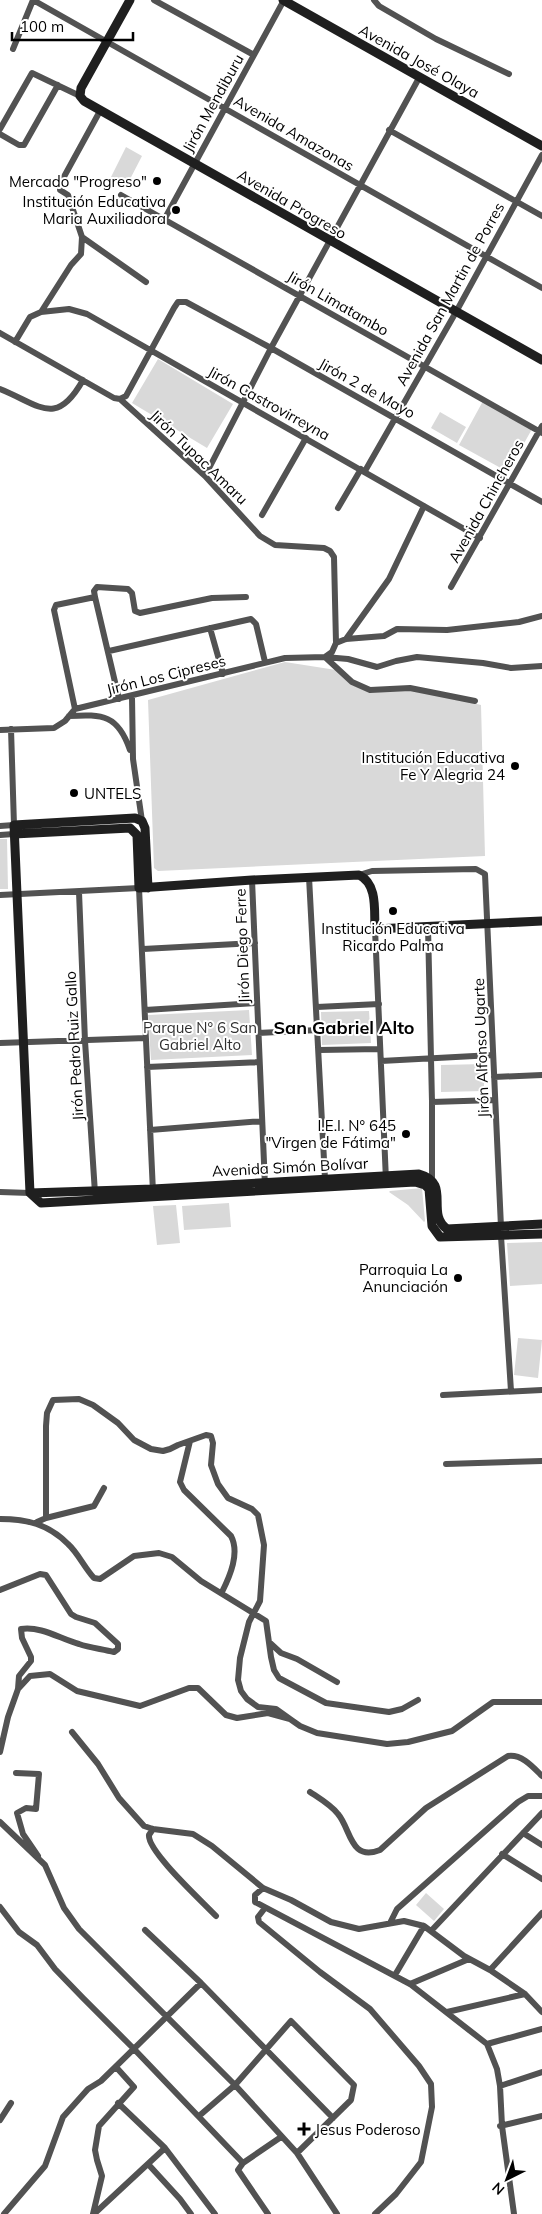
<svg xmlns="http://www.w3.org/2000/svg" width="542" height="2214" viewBox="0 0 542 2214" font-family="Mulish,sans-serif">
<rect width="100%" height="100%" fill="#fff"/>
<!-- green -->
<path fill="#d9d9d9" d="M126 147 142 156 127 185 111 177Z
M158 359 233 404 207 448 132 403Z
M483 401 532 429 508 472 459 445Z
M440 412 466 427 457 443 431 428Z
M285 662 336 670 352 685 371 692 409 689 424 691 481 705 485 856 158 871 154 868 148 700Z
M0 839H7L8 889H0Z
M249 1010 252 1055 151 1060 148 1015Z
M369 1011 371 1043 322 1045 321 1012Z
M484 1064V1091L441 1092V1065Z
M422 1188 425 1221 424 1222 408 1205 389 1192 390 1191Z
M229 1203 231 1227 184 1230 182 1206Z
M176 1205 180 1243 157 1245 153 1206Z
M542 1242V1284L510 1286 507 1243Z
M518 1338 542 1340 538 1378 514 1375Z
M426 1893 444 1909 434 1921 416 1905Z"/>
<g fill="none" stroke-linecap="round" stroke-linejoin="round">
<!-- street -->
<path stroke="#525252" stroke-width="6" d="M33 0 542 288
M154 0 254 55
M374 0 379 6 436 39 509 74
M13 49 33 0
M0 129 32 73 80 96
M389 130 542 216
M0 134 19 145H24L58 85
M121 195 542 433
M164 220 284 0
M82 237 146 282
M41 312 69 309 87 314 480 538
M0 333 114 398 120 399 205 476 260 536 275 545 324 548 330 551 334 557 336 643 332 652 325 657 285 658 75 709 65 721 54 728 0 730
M15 342 30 317 41 312 71 265 81 254 82 237 68 195 60 190V184L100 111
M0 389C40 405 56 428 83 380
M120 399 126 396 174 308 178 302H186L271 348 542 502
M365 471 456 312 542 155
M205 476 271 348 419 78
M338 508 361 469
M262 515 306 438
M451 587 542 426
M210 628 223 674
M346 639 389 579 424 506
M336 643 346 639 384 636 397 629 447 630 519 622 542 616
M109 651 251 619 256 624 265 662
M325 657 348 659 377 667 396 661 417 657 483 663 511 668 542 666
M326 658 352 682 370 690 410 688 475 701
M132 697 133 759 142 821
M119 699 95 597 94 591 97 587 128 589 132 593 135 611 140 613 212 598 246 597
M75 709 54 610 56 605 95 597
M69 716C103 714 118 715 130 750
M0 826 14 825 11 729
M0 835 14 834
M359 875 372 871 476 869 485 874 501 1227
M309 877 325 1179
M252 880 265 1186
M79 892 85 1041 95 1193
M0 895 139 888 153 1192
M428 927 432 1102V1184
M375 929 386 1180
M143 949 255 943
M317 1007 379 1004
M145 1010 257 1003
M258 1033 318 1030
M0 1043 146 1038
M319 1050 380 1049
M381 1061 493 1055
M147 1067 259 1062
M494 1077 542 1075
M432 1102 495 1100
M150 1130 262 1121
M0 1192 30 1193
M501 1236 511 1391
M443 1395 542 1390
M190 1441 180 1482 184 1490 231 1536C240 1553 230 1576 222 1592
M446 1464 542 1461
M46 1518V1426L47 1413 53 1400 79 1399 93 1405 118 1423 134 1440 151 1449 163 1451 170 1449 178 1445 206 1435 211 1436 213 1443 211 1465 218 1484 228 1498 252 1509 258 1515 264 1545 260 1601 249 1622 240 1658 238 1680 241 1691 247 1699 258 1707 276 1709 290 1719
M0 1519C27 1519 48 1524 68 1544 78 1553 84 1567 94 1578L100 1579 134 1556 159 1553 172 1557 201 1581 266 1621 271 1657 274 1670 279 1678 326 1703 389 1712 402 1709 418 1700
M37 1522 46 1518 94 1506 104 1488
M0 1590 40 1574 46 1575 71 1614 76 1617 95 1623 118 1644V1649L114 1652C103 1649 90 1648 79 1644 60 1639 42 1626 21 1629L22 1638 31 1657V1661L19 1676 18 1689 8 1717 0 1752
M269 1642 281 1653 297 1659 337 1682
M18 1689 30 1676 50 1674 77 1691 140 1706 189 1688H198L226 1715 237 1718 268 1713 290 1719 300 1726 317 1733 387 1744 408 1742 452 1731 493 1702H542
M72 1732 98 1764 119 1798 144 1826 153 1829 193 1834 212 1846 263 1888 291 1900 331 1922 359 1929 404 1921 424 1926 464 1956 490 1970 525 1994 542 2012
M16 1773 39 1774 36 1809 26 1808 17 1813 23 1834 38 1856
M310 1792C319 1798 331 1805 338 1814 351 1829 350 1862 380 1850L426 1808 508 1756C522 1754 533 1767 542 1776
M0 1822 45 1865 64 1908 79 1929 235 2085 297 2153 337 2214
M153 1829 149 1835C147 1851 203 1902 216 1916
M523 1833 542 1845
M502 1854 542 1879
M263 1888 255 1895V1902L410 1984 487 2044 497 2069 500 2086 502 2126 514 2214
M0 1907 19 1932 37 1945 55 1969 83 1998 134 2049 243 2163 238 2170 268 2214
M265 1908 258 1917 259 1922 320 1972 370 2009 419 2066 431 2084 432 2107 421 2162 396 2194 375 2214
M390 1923 397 1909 518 1802 528 1796H542
M145 1930 201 1983 333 2118
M431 1931 542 1813
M490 1970 542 1913
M395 1975 424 1926
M410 1984 469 1959
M447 2012 525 1994
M487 2044 542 2029
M500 2086 542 2072
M118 2103 165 2148 215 2214
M199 2116 235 2085 291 2021 354 2085 351 2100 297 2153
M0 2120 11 2103
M500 2126 542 2116
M243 2163 281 2137
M148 2164 180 2199 191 2214
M4 2214 45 2166 63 2117 88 2089 101 2081 201 1983
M93 2214 102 2176 97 2160 95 2150 99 2126 134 2087 116 2067
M94 2214 165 2148"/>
<!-- secondary -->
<path stroke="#1f1f1f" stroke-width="9" d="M130 0 81 88 80 96 84 101 542 360
M283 0 542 146
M14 834 130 828 137 835 139 888 252 880 359 875C378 884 374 911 375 929L542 921
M148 888 145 828 142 821 135 818 14 825 30 1193 41 1203 415 1182 425 1185 429 1189 432 1226 440 1237 542 1234
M30 1193 153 1189 419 1174C452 1183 425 1213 447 1229L542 1224"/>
</g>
<!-- markers -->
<g fill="#000" stroke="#fff" stroke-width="2">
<circle cx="157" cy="181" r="5"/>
<circle cx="176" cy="210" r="5"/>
<circle cx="515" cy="766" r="5"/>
<circle cx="74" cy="793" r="5"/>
<circle cx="393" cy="911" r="5"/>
<circle cx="406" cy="1134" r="5"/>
<circle cx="458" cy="1278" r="5"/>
<path d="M301.5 2121.5h5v5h5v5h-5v5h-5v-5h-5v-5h5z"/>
</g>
<g text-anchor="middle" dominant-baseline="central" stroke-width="4" stroke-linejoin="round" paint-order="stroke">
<!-- street labels -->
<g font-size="15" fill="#000" stroke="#fff">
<text transform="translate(419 61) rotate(29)">Avenida José Olaya</text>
<text transform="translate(213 103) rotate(-61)">Jirón Mendiburu</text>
<text transform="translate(294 133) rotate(30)">Avenida Amazonas</text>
<text transform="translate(292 204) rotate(30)">Avenida Progreso</text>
<text transform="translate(450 294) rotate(-61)">Avenida San Martin de Porres</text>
<text transform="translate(338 303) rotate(30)">Jirón Limatambo</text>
<text transform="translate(367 388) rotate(29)">Jirón 2 de Mayo</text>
<text transform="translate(269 403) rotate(29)">Jirón Castrovirreyna</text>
<text transform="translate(199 457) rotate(44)">Jirón Tupac Amaru</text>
<text transform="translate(486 501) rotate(-61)">Avenida Chincheros</text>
<text transform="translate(166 675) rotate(-14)">Jirón Los Cipreses</text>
<text transform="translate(242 946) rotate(-92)">Jirón Diego Ferre</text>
<text transform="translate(74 1046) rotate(-93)">Jirón Pedro Ruiz Gallo</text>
<text transform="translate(481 1048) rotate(-92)">Jirón Alfonso Ugarte</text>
<text transform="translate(290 1167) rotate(-3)">Avenida Simón Bolívar</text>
</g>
<!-- poi labels -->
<g font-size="15" fill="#000" stroke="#fff" text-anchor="end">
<text x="147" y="181">Mercado "Progreso"</text>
<text x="166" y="201">Institución Educativa<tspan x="166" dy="17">Maria Auxiliadora</tspan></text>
<text x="505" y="757">Institución Educativa<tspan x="505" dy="17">Fe Y Alegria 24</tspan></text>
<text x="84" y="793" text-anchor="start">UNTELS</text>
<text x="393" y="928" text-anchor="middle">Institución Educativa<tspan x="393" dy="17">Ricardo Palma</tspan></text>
<text x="396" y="1125">I.E.I. N° 645<tspan x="396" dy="17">"Virgen de Fátima"</tspan></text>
<text x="448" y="1269">Parroquia La<tspan x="448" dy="17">Anunciación</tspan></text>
<text x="315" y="2129" text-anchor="start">Jesus Poderoso</text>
</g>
<!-- park labels -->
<g font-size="15" fill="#303030" stroke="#fff">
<text x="200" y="1027">Parque N° 6 San<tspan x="200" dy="17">Gabriel Alto</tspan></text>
</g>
<!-- quarter labels -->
<g font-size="18" font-weight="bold" fill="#000" stroke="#fff">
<text x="344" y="1027">San Gabriel Alto</text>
</g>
</g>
<!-- north arrow -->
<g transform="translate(507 2179) rotate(222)" stroke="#ffffff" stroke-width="4" paint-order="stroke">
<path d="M0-4L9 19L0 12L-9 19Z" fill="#000000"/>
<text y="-8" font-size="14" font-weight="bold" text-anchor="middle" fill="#000000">N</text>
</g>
<!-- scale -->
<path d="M12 32v8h121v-8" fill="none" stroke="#000000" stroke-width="2.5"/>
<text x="20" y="32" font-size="15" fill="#000000" stroke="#ffffff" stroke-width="4" paint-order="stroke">100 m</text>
</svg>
